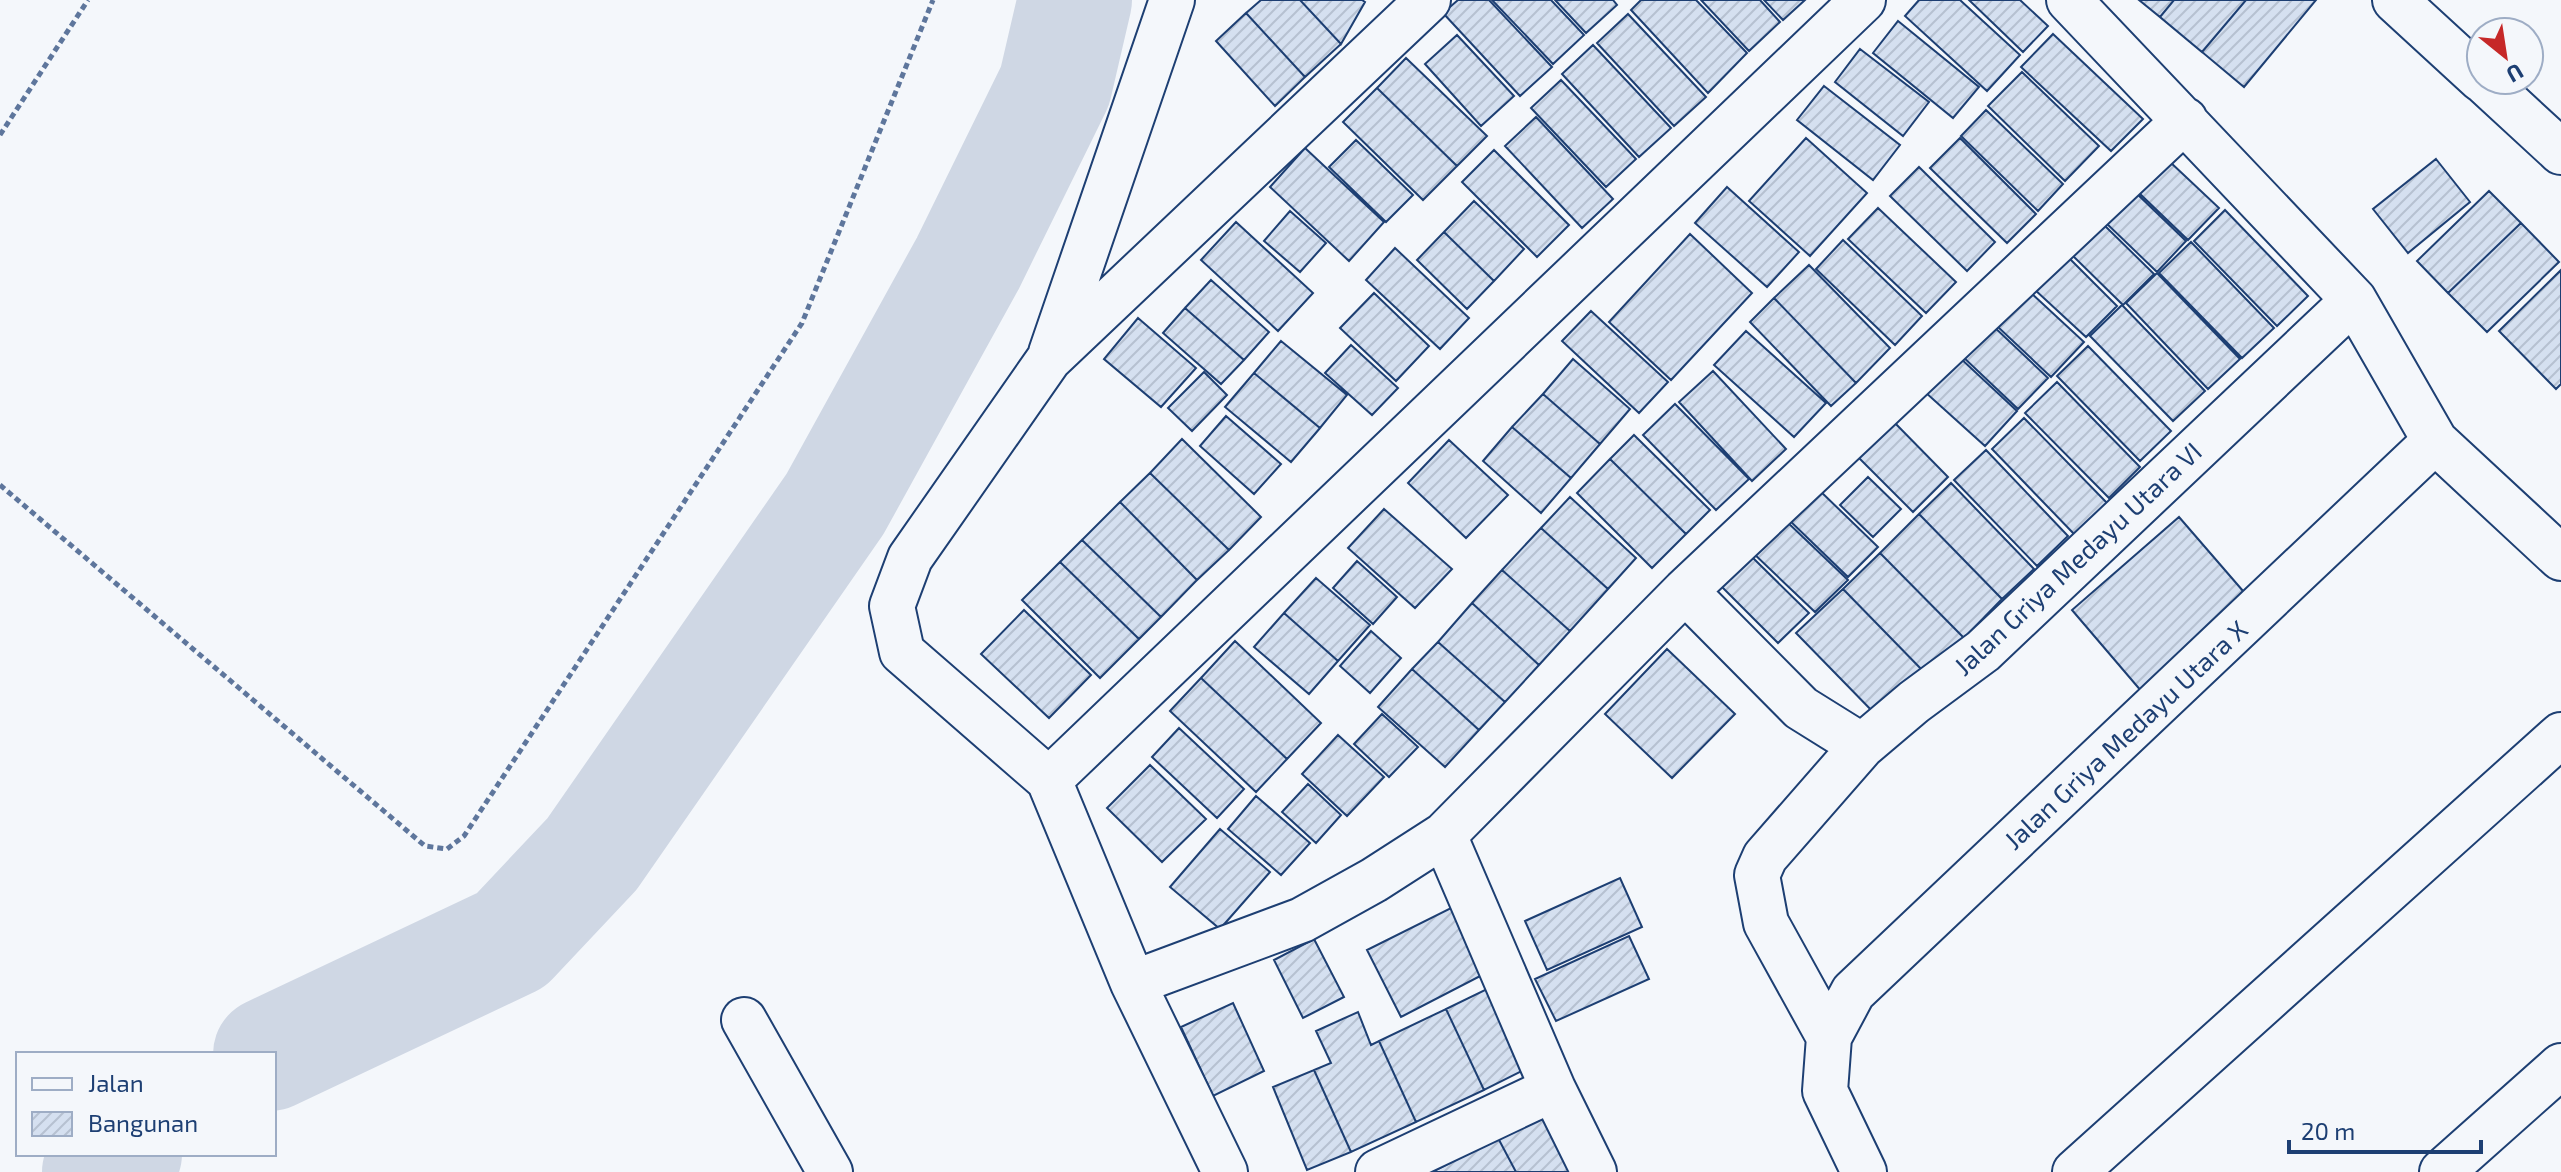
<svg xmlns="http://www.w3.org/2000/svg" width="2561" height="1172" viewBox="0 0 2561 1172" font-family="'Exo 2',sans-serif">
<defs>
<pattern id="building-hatch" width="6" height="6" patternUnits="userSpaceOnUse" patternTransform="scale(2)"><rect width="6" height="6" fill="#d5e0f0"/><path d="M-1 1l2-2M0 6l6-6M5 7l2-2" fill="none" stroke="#b6c1d1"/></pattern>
</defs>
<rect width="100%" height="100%" fill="#f4f7fb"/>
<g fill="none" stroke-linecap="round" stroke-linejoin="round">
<!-- river -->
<path stroke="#cfd7e4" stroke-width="114" d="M270 1054 511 940 592 854 835 504 968 263 1055 86 1075 0
M99 1172 125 1154"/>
</g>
<!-- building -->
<path fill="url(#building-hatch)" stroke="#1d3f73" stroke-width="2" d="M1261 0H1300L1341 44 1305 77 1246 13Z
M1300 0H1362L1365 2 1341 44Z
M1458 0H1489L1552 67 1520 96 1443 13Z
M1492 0H1551L1584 35 1553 64Z
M1555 0H1613L1617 5 1586 33Z
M1641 0H1696L1747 53 1708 93 1631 10Z
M1701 0H1760L1780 22 1749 51Z
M1764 0H1805L1783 20Z
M1919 0H1960L2020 55 1987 91 1905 16Z
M1969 0H2020L2048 26 2023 52Z
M2139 0H2174L2160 17Z
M2174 0H2246L2202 52 2160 17Z
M2246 0H2316L2244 87 2202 52Z
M1246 13 1305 77 1275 106 1216 41Z
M1628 14 1706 97 1674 126 1597 43Z
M1898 21 1979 87 1953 118 1873 53Z
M2053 34 2143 119 2111 151 2021 67Z
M1457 35 1514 96 1481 126 1425 64Z
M1593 45 1671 128 1639 157 1562 74Z
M1860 49 1929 102 1903 136 1835 82Z
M1406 58 1487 136 1457 166 1377 88Z
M2022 72 2099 146 2065 181 1988 106Z
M1561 80 1636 159 1606 187 1531 108Z
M1824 86 1900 145 1873 180 1797 120Z
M1377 88 1457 166 1423 200 1343 122Z
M1986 110 2063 184 2038 211 1961 136Z
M1536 117 1613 199 1582 228 1505 146Z
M1806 138 1867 193 1810 256 1749 201Z
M1960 138 2036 214 2007 243 1930 168Z
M1356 140 1413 195 1386 222 1329 167Z
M1305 148 1384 222 1349 261 1270 187Z
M1494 150 1569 225 1537 257 1462 182Z
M2436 159 2470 202 2408 253 2373 209Z
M2169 161 2219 208 2188 240 2138 192Z
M1919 167 1995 242 1967 271 1890 196Z
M1727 187 1799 252 1767 287 1695 223Z
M2134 191 2186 241 2157 272 2104 221Z
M2489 191 2521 223 2448 293 2417 261Z
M1474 201 1524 249 1494 281 1444 232Z
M1878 208 1956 282 1926 313 1848 239Z
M2225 210 2308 296 2277 326 2194 241Z
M1290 211 1326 243 1300 272 1264 241Z
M1236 222 1313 293 1278 331 1201 260Z
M2101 222 2154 274 2123 305 2071 254Z
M2521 223 2559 262 2487 332 2448 293Z
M1444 232 1494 281 1467 309 1417 260Z
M1690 234 1752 293 1671 380 1609 322Z
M1843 240 1922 316 1895 345 1816 269Z
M2191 242 2274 328 2242 358 2159 273Z
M1395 248 1469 318 1440 349 1366 280Z
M2067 256 2117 306 2086 337 2034 289Z
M1809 265 1890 348 1856 383 1774 298Z
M2561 270V384L2556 389 2499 331Z
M2157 273 2240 359 2208 389 2126 303Z
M1211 280 1269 332 1244 360 1185 308Z
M2030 292 2084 342 2051 377 1998 327Z
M1374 293 1429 346 1396 381 1340 328Z
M1774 298 1856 383 1831 406 1750 322Z
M2122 305 2205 391 2173 421 2090 336Z
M1185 308 1244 360 1221 384 1163 333Z
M1591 311 1668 382 1639 413 1562 341Z
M1138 318 1196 368 1161 407 1104 359Z
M1991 324 2048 378 2018 409 1962 356Z
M1746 331 1826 403 1794 437 1714 365Z
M1281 341 1347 395 1320 428 1254 373Z
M1351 345 1398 388 1372 415 1325 373Z
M2088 346 2171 431 2140 461 2057 376Z
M1958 356 2017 411 1985 446 1925 392Z
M1573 359 1630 409 1600 444 1543 394Z
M1713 371 1786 449 1752 481 1679 402Z
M1204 372 1227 395 1192 431 1168 408Z
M1254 373 1320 428 1291 462 1225 407Z
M2057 382 2140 467 2109 498 2025 413Z
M1543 394 1600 444 1571 478 1512 427Z
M1675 404 1749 479 1716 510 1643 435Z
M1226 416 1281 464 1254 494 1200 446Z
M1890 418 1948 477 1913 512 1854 453Z
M2024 418 2108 504 2075 535 1992 449Z
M1512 427 1571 478 1541 513 1483 461Z
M1634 435 1710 510 1686 534 1610 459Z
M1182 439 1261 517 1229 550 1150 473Z
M1449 440 1508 495 1466 538 1408 483Z
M1986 450 2068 536 2037 566 1954 480Z
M1610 459 1686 534 1652 568 1577 493Z
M1150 473 1229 550 1197 580 1120 502Z
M1868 477 1901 509 1873 537 1840 505Z
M1951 483 2034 569 2002 599 1919 514Z
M1817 488 1878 547 1848 577 1787 518Z
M1570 497 1636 558 1608 589 1541 528Z
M1120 502 1197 580 1161 617 1082 540Z
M1384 509 1452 569 1415 608 1348 548Z
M1919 514 2002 599 1964 638 1880 553Z
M2179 517 2256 606 2148 699 2072 610Z
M1784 519 1848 580 1815 612 1752 552Z
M1541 528 1608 589 1570 631 1502 570Z
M1082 540 1161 617 1139 639 1060 562Z
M1880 553 1964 638 1926 674 1843 589Z
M1751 556 1809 613 1778 643 1721 586Z
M1357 561 1397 597 1373 624 1333 588Z
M1060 562 1139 639 1100 678 1022 600Z
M1502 570 1570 631 1539 665 1472 603Z
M1316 578 1370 625 1338 661 1284 613Z
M1843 589 1926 674 1879 718 1796 633Z
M1472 603 1539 665 1505 702 1438 642Z
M1024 610 1091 675 1049 718 981 654Z
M1284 613 1338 661 1309 694 1254 647Z
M1371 631 1401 658 1370 693 1340 666Z
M1235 641 1321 723 1287 759 1201 678Z
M1438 642 1505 702 1479 730 1412 669Z
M1667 649 1735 714 1672 778 1605 714Z
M1412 669 1479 730 1445 767 1378 707Z
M1201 678 1287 759 1256 792 1170 711Z
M1382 714 1418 747 1389 777 1354 744Z
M1179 728 1244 789 1217 818 1152 757Z
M1338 735 1384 777 1347 816 1302 774Z
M1150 765 1206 819 1162 862 1107 808Z
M1308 784 1341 815 1316 843 1282 812Z
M1256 796 1310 843 1281 875 1228 829Z
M1220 829 1270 872 1220 929 1170 887Z
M1620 878 1642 927 1547 970 1525 921Z
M1455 906 1488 972 1401 1017 1367 950Z
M1629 936 1649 979 1556 1021 1535 979Z
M1314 939 1344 997 1303 1018 1274 960Z
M1487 989 1526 1069 1484 1090 1446 1009Z
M1233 1003 1264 1071 1213 1096 1181 1027Z
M1446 1009 1484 1090 1416 1122 1379 1041Z
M1358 1012 1371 1045 1379 1041 1416 1122 1351 1152 1314 1070 1331 1063 1316 1031Z
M1314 1070 1351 1152 1307 1170 1273 1087Z
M1542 1116 1570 1172H1516L1498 1138Z
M1498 1138 1516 1172H1432Z"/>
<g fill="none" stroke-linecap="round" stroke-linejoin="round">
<!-- street casing -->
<g stroke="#1d3f73" stroke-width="48">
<path id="street" d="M2069 0 2354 300 2435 441 2561 558
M2395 0 2481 79
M2483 80 2561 152
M1051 353 1172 0
M1685 591 1801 708 1862 746 1914 702 1983 651 2354 300
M1862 746 1765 857 1757 875 1766 923 1829 1037 1825 1091 1864 1172
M1049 780 1863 0
M1133 983 1302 920 1374 880 1444 835
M744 1020 830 1172
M1829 1037 1853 992 2435 441
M1225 1172 1133 983 1049 780 902 652 892 606 910 558 1049 359 1428 0
M1378 1172 1553 1089
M1594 1172 1553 1089 1444 835 1685 591 2185 120
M2075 1172 2561 735
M2442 1172 2561 1066"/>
</g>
<!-- path -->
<path stroke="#5e769c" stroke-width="5" stroke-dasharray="6 4" stroke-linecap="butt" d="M0 135 88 0
M0 485 425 846 447 849 464 836 802 323 933 0"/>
<!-- street -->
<use href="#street" stroke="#f4f7fb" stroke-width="44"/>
</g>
<g text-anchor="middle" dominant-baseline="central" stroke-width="6" stroke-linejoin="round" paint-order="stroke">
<!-- street labels -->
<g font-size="26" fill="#1d3f73" stroke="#f4f7fb">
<text transform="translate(2077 558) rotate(-43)">Jalan Griya Medayu Utara VI</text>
<text transform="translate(2125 734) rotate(-43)">Jalan Griya Medayu Utara X</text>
</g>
</g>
<!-- legend -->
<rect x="16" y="1052" width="260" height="104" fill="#f4f7fb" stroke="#9eadc5" stroke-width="2"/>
<rect x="32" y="1078" width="40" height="12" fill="#f4f7fb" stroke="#9eadc5" stroke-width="2"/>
<text x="88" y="1092" font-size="24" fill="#1d3f73">Jalan</text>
<rect x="32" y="1112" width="40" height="24" fill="url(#building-hatch)" stroke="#9eadc5" stroke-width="2"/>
<text x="88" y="1132" font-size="24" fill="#1d3f73">Bangunan</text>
<!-- north arrow -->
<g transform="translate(2505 56) rotate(150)"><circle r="38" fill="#f4f7fb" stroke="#9eadc5" stroke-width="2"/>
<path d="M0-6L14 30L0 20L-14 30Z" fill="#c62828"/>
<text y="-12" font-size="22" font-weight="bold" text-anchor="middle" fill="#1d3f73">U</text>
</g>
<!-- scale -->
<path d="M2289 1140v12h192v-12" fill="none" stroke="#1d3f73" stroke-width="4"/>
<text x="2301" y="1140" font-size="24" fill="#1d3f73" stroke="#f4f7fb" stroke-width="6" paint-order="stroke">20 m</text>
</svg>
